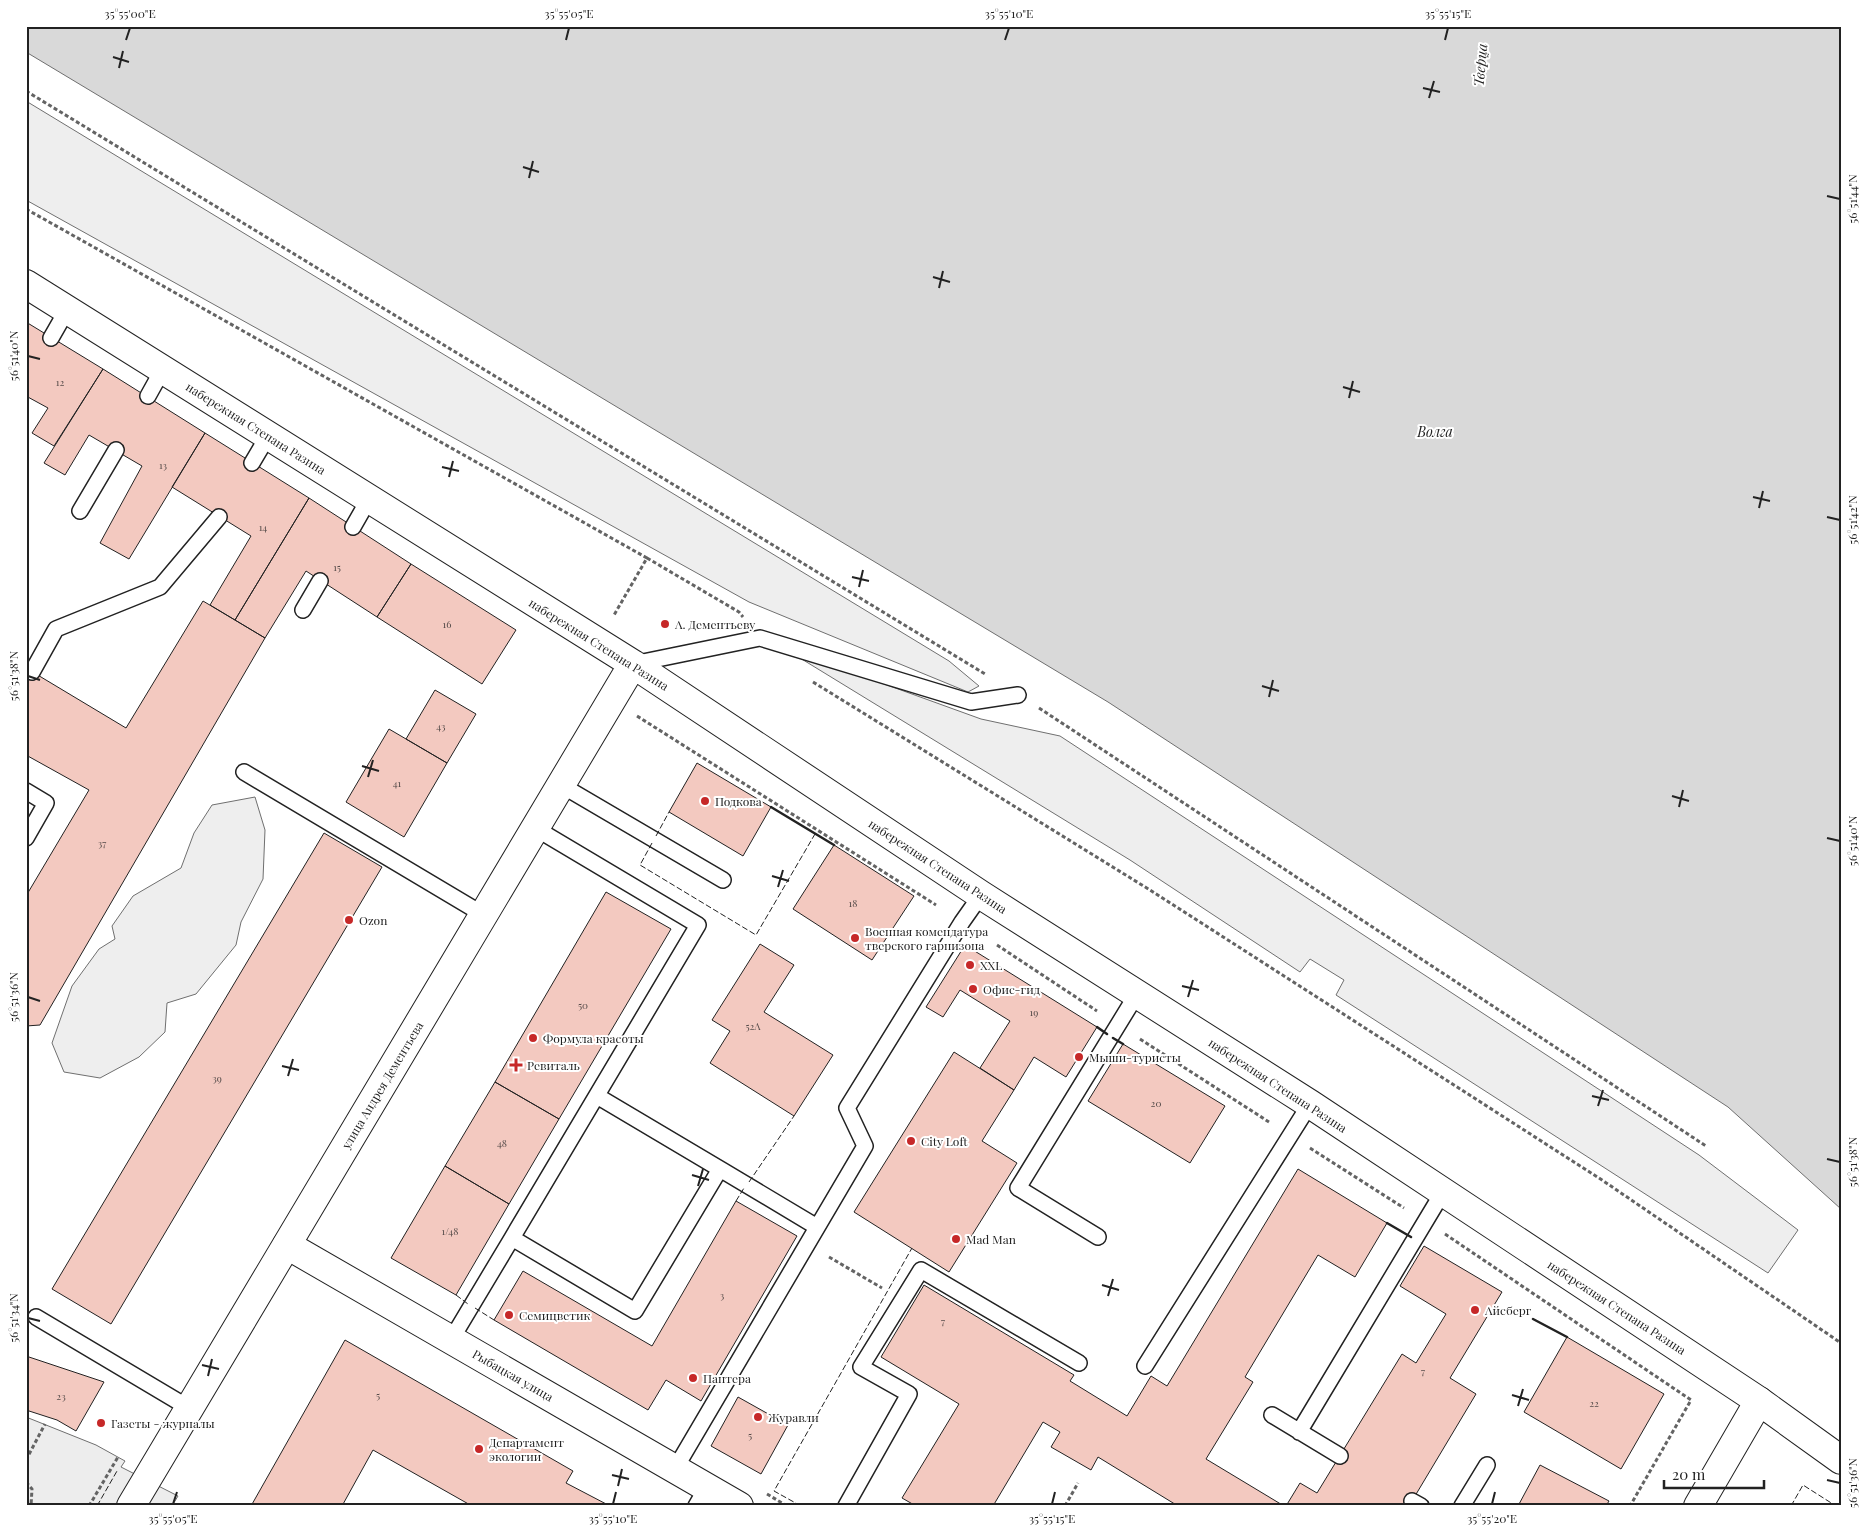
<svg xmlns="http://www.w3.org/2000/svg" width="1867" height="1532" viewBox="0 0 1867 1532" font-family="'Playfair Display',serif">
<rect width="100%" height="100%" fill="#fff"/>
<!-- green -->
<path fill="#eee" stroke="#6f6f6f" d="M26 101 949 661 979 686 968 692 749 602 26 200Z
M782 647 981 719 1060 736 1699 1155 1798 1230 1768 1273 1336 995 1344 980 1310 959 1300 972 1130 860Z
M255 797 265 830 263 879 241 922 236 945 196 994 167 1003 165 1032 139 1057 100 1078 64 1072 52 1043 72 986 99 949 115 939 112 926 133 896 181 868 194 833 212 805Z"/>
<!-- parking -->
<path fill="#ededed" stroke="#6f6f6f" d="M26 1417 96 1445 125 1461 121 1467 178 1496 172 1506H26Z"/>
<!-- water -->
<path fill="#d9d9d9" stroke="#6f6f6f" d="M26 26H1841V1209L1728 1107 1108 702 26 52Z"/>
<!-- building -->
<path fill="#f3c9c0" stroke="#222" d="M26 322 103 369 54 446 32 433 48 408 26 396Z
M103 369 205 433 129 559 100 543 142 466 89 435 65 475 44 463Z
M205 433 309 498 235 620 210 605 251 536 172 487Z
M309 498 411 564 377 617 306 571 265 638 235 620Z
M411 564 516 630 482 684 377 617Z
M203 601 265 638 40 1025 26 1026V896L89 790 26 755V668L126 728Z
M435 690 476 714 447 763 406 739Z
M389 729 447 763 404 837 346 802Z
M697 763 771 807 743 856 669 812Z
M324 833 382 867 111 1324 52 1289Z
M834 845 914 896 872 960 793 909Z
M606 892 671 929 559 1119 495 1082Z
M760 944 794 965 764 1012 833 1055 794 1116 710 1063 730 1031 712 1020Z
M965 945 1097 1027 1066 1077 1034 1057 1014 1090 980 1068 1010 1021 960 990 943 1017 926 1007Z
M1123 1044 1225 1106 1190 1163 1088 1101Z
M954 1052 1014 1090 982 1141 1017 1163 949 1272 854 1212Z
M495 1082 559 1119 509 1204 445 1166Z
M445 1166 509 1204 456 1295 391 1258Z
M1298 1169 1387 1223 1355 1277 1318 1255 1245 1377 1253 1382 1206 1459 1284 1506H1178L1098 1457 1091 1470 1051 1447 1060 1432 1043 1422 993 1506H916L902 1498 959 1404 881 1357 924 1285 1074 1375 1070 1381 1127 1416 1151 1376 1167 1386Z
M736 1201 797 1236 701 1401 666 1380 648 1410 494 1320 523 1271 652 1346Z
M1424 1246 1502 1292 1450 1378 1476 1394 1409 1506H1286L1300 1483 1317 1493 1402 1354 1416 1363 1446 1314 1400 1286Z
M1567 1337 1664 1394 1621 1469 1524 1412Z
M345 1340 573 1471 566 1483 610 1506H472L373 1450 342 1506H251Z
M26 1356 104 1382 76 1431 57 1420 26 1410Z
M738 1397 788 1425 761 1474 711 1446Z
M1540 1465 1609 1501 1606 1506H1518Z"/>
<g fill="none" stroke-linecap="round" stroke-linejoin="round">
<!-- lane casing -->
<g stroke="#222" stroke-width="18">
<path id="lane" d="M51 338 67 310
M148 396 163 369
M252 463 268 436
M80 511 116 450
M353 527 369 499
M303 610 320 581
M633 664 760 638 971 702 1018 695
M32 672 56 629 160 587 219 517
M244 772 484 915
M561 785 723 880
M26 791 46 803 26 838
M597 1096 720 1169
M1098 1237 1018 1188 1137 994
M512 1238 698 925 535 828
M36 1317 189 1408
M451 1340 512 1238 635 1311 720 1169 817 1227
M1145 1366 1310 1104
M1272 1415 1340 1456
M1299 1432 1443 1192
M675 1469 865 1146 847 1108 962 922 981 895
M1412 1501 1421 1506
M696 1506 707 1487
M846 1506 909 1394 861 1367 921 1270 1079 1363
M1462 1506 1487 1465"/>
</g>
<!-- street casing -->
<g stroke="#222" stroke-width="30">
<path id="street" d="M287 1245 739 1506
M1698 1506 1759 1401 1841 1460"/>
</g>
<!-- secondary casing -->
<g stroke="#222" stroke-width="30">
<path id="secondary" d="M26 284 633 664 981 895 1310 1104 1759 1401
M131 1506 633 664"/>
</g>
<!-- path -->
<path stroke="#646464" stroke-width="3" stroke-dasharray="4 2.5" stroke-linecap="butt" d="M26 91 985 674
M26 209 647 558 614 615
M647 558 739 612 743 617
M813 682 1150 890 1602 1180 1841 1343
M1039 708 1706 1146
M637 716 936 905
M997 945 1097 1011
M1140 1039 1269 1122
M1310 1148 1404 1208
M1445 1234 1691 1400 1630 1506
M829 1257 882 1288
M26 1460 45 1424
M26 1482 32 1489 31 1506
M767 1494 787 1506
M89 1506 118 1457
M1065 1506 1078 1483"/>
<!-- lane -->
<use href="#lane" stroke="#fff" stroke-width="15"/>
<!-- street -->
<use href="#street" stroke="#fff" stroke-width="28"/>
<!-- secondary -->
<use href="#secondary" stroke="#fff" stroke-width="28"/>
<!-- fence -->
<path stroke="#222" stroke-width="1" stroke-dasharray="6 2.5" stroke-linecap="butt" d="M656 836 669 812
M652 843 640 865 756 935 815 834
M749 1182 794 1116
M736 1201 744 1188
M456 1295 468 1304
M475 1308 494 1320
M97 1506 117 1471
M801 1506 774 1491 912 1248
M1791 1506 1803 1485 1836 1506"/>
<!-- wall -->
<path stroke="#222" stroke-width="2.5" d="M771 807 834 845
M1097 1027 1107 1034
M1113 1038 1123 1044
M1387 1223 1411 1237
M1533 1319 1567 1337"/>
</g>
<!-- ticks -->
<path fill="none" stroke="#222" stroke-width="2" d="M126 40 130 28M566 40 569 28M1005 40 1009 28M1445 40 1448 28M113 57 129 62M119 68 123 51M1423 88 1440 92M1429 98 1434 81M523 167 539 172M529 178 533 161M1827 196 1840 199M933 277 950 282M939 288 943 271M28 356 40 359M1343 387 1360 392M1349 398 1353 381M442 467 459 471M449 477 453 461M1753 497 1770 501M1759 508 1763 491M1827 517 1840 520M852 577 869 581M859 587 863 570M28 676 40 680M1262 686 1279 691M1269 697 1273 680M362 766 379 771M368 777 373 760M1672 796 1689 801M1679 807 1683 790M1827 838 1840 841M772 876 789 881M778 887 783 870M1182 986 1199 990M28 997 40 1001M1188 997 1193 980M282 1066 299 1070M288 1076 293 1059M1592 1096 1609 1100M1598 1106 1603 1090M1827 1159 1840 1162M692 1175 709 1180M698 1186 703 1169M1102 1285 1119 1290M1108 1296 1113 1279M28 1318 40 1321M202 1365 219 1369M208 1376 212 1359M1512 1395 1529 1400M1518 1406 1523 1389M612 1475 629 1479M1827 1480 1840 1483M618 1486 622 1469M173 1504 177 1492M613 1504 616 1492M1052 1504 1055 1492M1492 1504 1495 1492"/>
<!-- markers -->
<g fill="#c62828" stroke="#fff" stroke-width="2">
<circle cx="665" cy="624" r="5"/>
<circle cx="705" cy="801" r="5"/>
<circle cx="349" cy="920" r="5"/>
<circle cx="855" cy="938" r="5"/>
<circle cx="970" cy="965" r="5"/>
<circle cx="973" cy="989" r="5"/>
<circle cx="533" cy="1038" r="5"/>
<circle cx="1079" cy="1057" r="5"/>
<path d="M513.5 1057.5h5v5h5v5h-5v5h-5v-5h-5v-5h5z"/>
<circle cx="911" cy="1141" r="5"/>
<circle cx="956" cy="1239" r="5"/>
<circle cx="1475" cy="1310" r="5"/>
<circle cx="509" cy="1315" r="5"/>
<circle cx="693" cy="1378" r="5"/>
<circle cx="758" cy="1417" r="5"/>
<circle cx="101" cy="1423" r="5"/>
<circle cx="479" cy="1449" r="5"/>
</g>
<g text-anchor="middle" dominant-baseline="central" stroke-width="4" stroke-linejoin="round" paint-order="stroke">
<!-- number labels -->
<g font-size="10" fill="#564c4a">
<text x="60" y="382">12</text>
<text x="163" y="465">13</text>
<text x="263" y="527">14</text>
<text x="337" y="567">15</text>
<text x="447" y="624">16</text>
<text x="441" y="726">43</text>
<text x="397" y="783">41</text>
<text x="102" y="843">37</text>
<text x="853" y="903">18</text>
<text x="583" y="1005">50</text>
<text x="1034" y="1012">19</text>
<text x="753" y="1026">52А</text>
<text x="217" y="1078">39</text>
<text x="1156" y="1103">20</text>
<text x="502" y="1143">48</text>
<text x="450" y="1231">1/48</text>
<text x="722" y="1295">3</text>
<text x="943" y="1321">7</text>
<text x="1423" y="1371">7</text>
<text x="378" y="1395">5</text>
<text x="61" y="1396">23</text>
<text x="1594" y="1403">22</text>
<text x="750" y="1435">5</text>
</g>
<!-- street labels -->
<g font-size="12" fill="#222" stroke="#fff">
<text transform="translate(256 428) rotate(32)">набережная Степана Разина</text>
<text transform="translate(599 644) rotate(32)">набережная Степана Разина</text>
<text transform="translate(938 866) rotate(33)">набережная Степана Разина</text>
<text transform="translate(382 1085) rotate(-59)">улица Андрея Дементьева</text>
<text transform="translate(1278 1085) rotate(33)">набережная Степана Разина</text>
<text transform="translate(1617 1307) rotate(33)">набережная Степана Разина</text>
<text transform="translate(513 1375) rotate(30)">Рыбацкая улица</text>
</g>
<!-- poi labels -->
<g font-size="12" fill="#222" stroke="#fff" text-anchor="start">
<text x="675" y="624">А. Дементьеву</text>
<text x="715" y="801">Подкова</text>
<text x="359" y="920">Ozon</text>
<text x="865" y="931">Военная комендатура<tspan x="865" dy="14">тверского гарнизона</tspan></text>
<text x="980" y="965">XXL</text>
<text x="983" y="989">Офис-гид</text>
<text x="543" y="1038">Формула красоты</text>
<text x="1089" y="1057">Мыши-туристы</text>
<text x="527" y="1065">Ревиталь</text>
<text x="921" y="1141">City Loft</text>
<text x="966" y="1239">Mad Man</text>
<text x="1485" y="1310">Айсберг</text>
<text x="519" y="1315">Семицветик</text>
<text x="703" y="1378">Пантера</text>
<text x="768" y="1417">Журавли</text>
<text x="111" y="1423">Газеты - журналы</text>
<text x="489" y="1442">Департамент<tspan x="489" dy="14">экологии</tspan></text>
</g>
<!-- water labels -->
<g font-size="14" font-style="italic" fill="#222" stroke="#fff">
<text transform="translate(1480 65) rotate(-85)">Тверца</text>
<text x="1435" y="431">Волга</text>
</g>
</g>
<!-- border -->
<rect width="1867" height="1532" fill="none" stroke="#ffffff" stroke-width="55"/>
<!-- scale -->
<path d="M1664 1480v8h100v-8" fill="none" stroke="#222222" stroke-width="2.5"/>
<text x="1672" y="1480" font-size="15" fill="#222222" stroke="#ffffff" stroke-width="4" paint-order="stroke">20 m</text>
<rect x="28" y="28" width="1812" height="1476" fill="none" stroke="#222" stroke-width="2"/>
<g font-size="12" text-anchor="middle" fill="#222">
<text x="130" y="18">35°55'00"E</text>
<text x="569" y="18">35°55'05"E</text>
<text x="1009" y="18">35°55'10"E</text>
<text x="1448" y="18">35°55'15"E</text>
<text transform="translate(1853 199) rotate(-90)" y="4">56°51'44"N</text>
<text transform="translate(14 356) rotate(-90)" y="4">56°51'40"N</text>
<text transform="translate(1853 520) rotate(-90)" y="4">56°51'42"N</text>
<text transform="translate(14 676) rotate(-90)" y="4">56°51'38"N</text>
<text transform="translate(1853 841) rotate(-90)" y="4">56°51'40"N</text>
<text transform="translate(14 997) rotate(-90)" y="4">56°51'36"N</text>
<text transform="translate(1853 1162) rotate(-90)" y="4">56°51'38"N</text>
<text transform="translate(14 1318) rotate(-90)" y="4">56°51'34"N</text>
<text transform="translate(1853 1483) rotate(-90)" y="4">56°51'36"N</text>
<text x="173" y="1523">35°55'05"E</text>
<text x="613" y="1523">35°55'10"E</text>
<text x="1052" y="1523">35°55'15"E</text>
<text x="1492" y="1523">35°55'20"E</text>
</g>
</svg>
